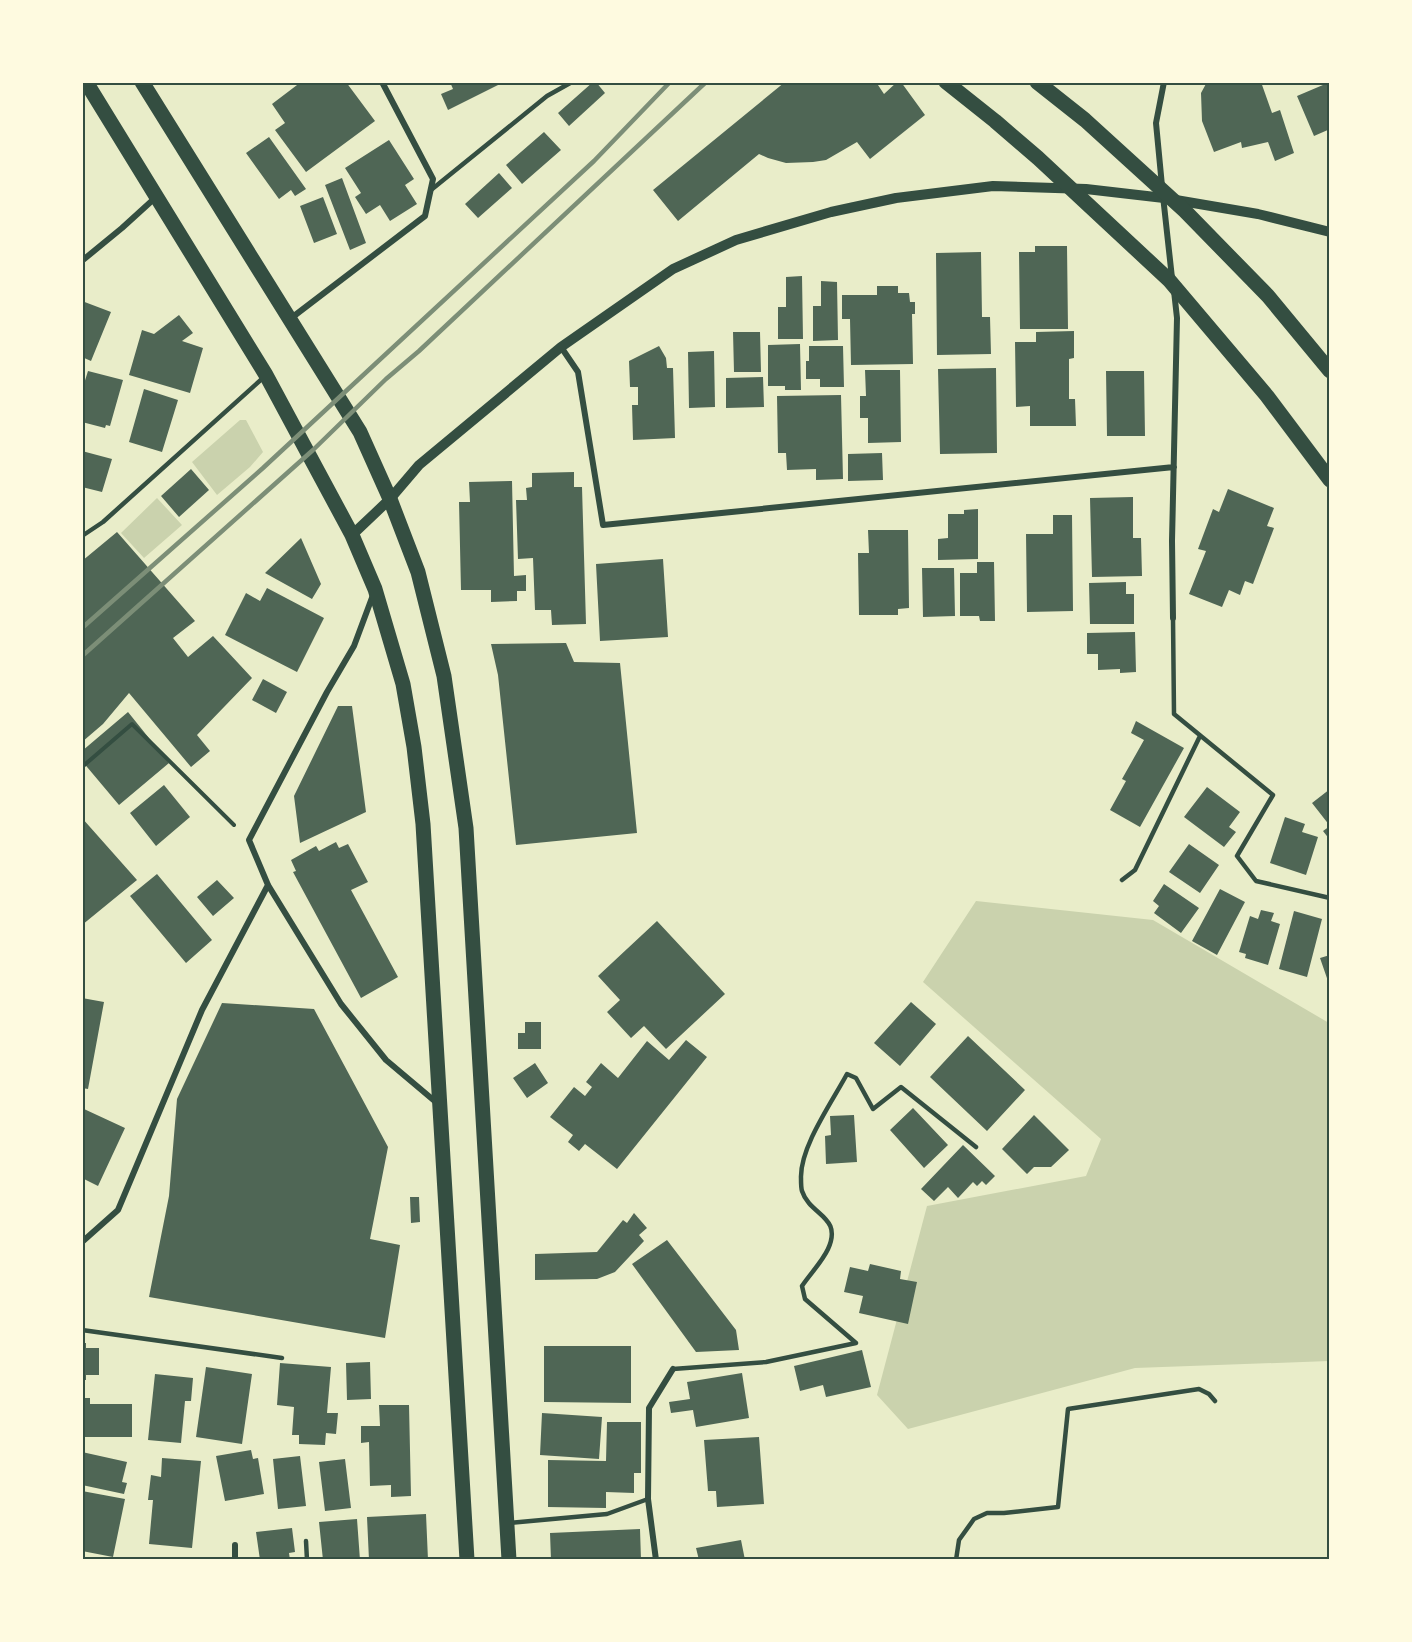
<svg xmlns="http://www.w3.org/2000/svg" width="1412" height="1642" viewBox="0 0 1412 1642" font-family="'Roboto Condensed',sans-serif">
<rect width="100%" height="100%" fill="#e9edc9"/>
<!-- green -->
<path fill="#cad2ad" d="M240 420H246L263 452 250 467 217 495 192 462Z
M157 498 182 525 144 558 121 533Z
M976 901 1153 920 1329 1023V1361L1135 1368 908 1429 877 1395 927 1206 1086 1176 1101 1139 923 982Z"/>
<!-- building -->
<path fill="#4f6655" d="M301 82H346L375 121 306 172 275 130 285 123 272 104Z
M450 82H504L448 110 441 94 453 89Z
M593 82H596L605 93 569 126 558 113Z
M785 82H876L884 94 897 82H901L925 115 870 159 857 142 826 160 813 162 786 163 768 158 759 154 678 221 653 190Z
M1207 82H1261L1272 113 1280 110 1294 153 1275 161 1268 142 1242 148 1241 142 1214 152 1202 121 1201 93Z
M1330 82V129L1314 136 1297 96Z
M544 132 561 150 522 184 506 165Z
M269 137 306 189 295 196 291 190 279 199 246 153Z
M389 140 414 179 405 185 417 204 390 221 380 205 366 214 355 197 361 193 345 168Z
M499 173 512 188 478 218 465 204Z
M342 178 366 243 350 250 325 185Z
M323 197 337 234 314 243 300 206Z
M1035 246H1067L1068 329H1020L1019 252H1035Z
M981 252 982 317H990L991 354 937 355 936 253Z
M802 276 803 339H778V307H786V277Z
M821 281 837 282 838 340 813 341V306H821Z
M877 286H898V293H909L910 302H915V314H912L913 364 851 365 850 319H842V295H877Z
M82 301 111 312 91 361 82 357Z
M179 315 193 333 182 341 203 348 190 393 129 375 142 330 154 334Z
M1074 331V358L1069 359V399H1075L1076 426H1030V406L1016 407 1015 342H1036V332Z
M733 332H760L761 372H734Z
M800 344 801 390H785V386H768V345Z
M659 346 666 358 667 368H673L675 438 633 440 632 405H638V387H630L629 361Z
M809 346H843L844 387H820V379H806V361H809Z
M714 351 715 407 689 408 688 352Z
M996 368 997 453 940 454 938 369Z
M865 370H900L901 442 868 443V418H860V396H866Z
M88 371 123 380 110 426 106 425 105 428 82 422V390Z
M1106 371H1144L1145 436H1107Z
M763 377 764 407 726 408V378Z
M144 389 178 400 162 452 129 442Z
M841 395 843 479 816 480V469L787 470 786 453H778L777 396Z
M82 451 112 459 102 492 82 487Z
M882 453 883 480 848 481V454Z
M191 469 209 490 179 517 161 496Z
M574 472V487H582L586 624 552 625 551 610H535L533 558 518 559 516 500H527L526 488 532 487V473Z
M512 481 514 576 526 575V591H517V601L491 602V590H461L459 502H470L469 482Z
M1228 489 1274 508 1267 526 1274 528 1253 584 1245 581 1240 595 1229 590 1222 607 1189 594 1206 551 1198 549 1213 509 1219 512Z
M1133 497V538H1141L1142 576 1092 577 1090 498Z
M978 509V559L938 560V539L948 538V514H964V510Z
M1053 515H1072L1073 611 1027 612 1026 534H1053Z
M868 530H908L909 608 898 609V615H859L858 553H869Z
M117 532 195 621 173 638 188 657 213 636 252 678 197 735 210 751 191 767 129 693 103 724 82 742V561Z
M301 538 321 584 312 599 265 573Z
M663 559 668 637 600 641 596 564Z
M977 562H994L995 621H980L979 616H960V573H977Z
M922 568H954L955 616 923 617Z
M1126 582V594H1134V624H1090L1089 583Z
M267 588 324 618 297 672 225 635 246 593 260 601Z
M1135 632 1136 672 1120 673V669L1098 670V654H1087V633Z
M566 643 574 662 620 663 637 833 516 845 498 675 491 644Z
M263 679 287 692 276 713 252 700Z
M338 706H352L366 812 300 843 294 796Z
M128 712 169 763 119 805 82 761V751Z
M1136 721 1184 748 1140 827 1110 810 1126 781 1122 779 1144 740 1131 733Z
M164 785 190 817 156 846 130 813Z
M1207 787 1240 812 1229 827 1236 832 1224 847 1184 817Z
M1330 789V826L1312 803Z
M1285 817 1305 824 1302 832 1318 837 1306 875 1270 863Z
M82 818 137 880 82 925Z
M1330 826V840L1323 831Z
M336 842 339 848 348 844 368 882 351 890 398 977 361 998 293 872 296 871 291 860 316 846 319 851Z
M1189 844 1219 865 1200 893 1169 872Z
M157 874 212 940 186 963 130 896Z
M217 880 234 898 213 916 197 897Z
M1164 884 1199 908 1181 933 1154 913 1159 906 1153 901Z
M1220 889 1245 902 1217 955 1192 941Z
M1261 910 1274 913 1271 921 1280 924 1268 965 1245 958 1246 954 1239 952 1250 916 1258 919Z
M1294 911 1322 919 1307 977 1279 969Z
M657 921 725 994 666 1049 644 1026 631 1038 607 1012 620 1000 598 976Z
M1330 955V984H1329L1320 958Z
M82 998 104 1002 88 1089 82 1088Z
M911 1002 936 1024 900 1066 874 1043Z
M222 1003 314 1009 388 1147 370 1239 400 1245 385 1338 149 1297 169 1196 177 1099Z
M525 1022H541V1049H518V1033H525Z
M968 1036 1025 1090 987 1131 930 1077Z
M686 1040 707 1057 617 1169 585 1144 579 1151 568 1142 573 1135 550 1117 574 1087 585 1096 592 1087 586 1082 601 1063 618 1078 647 1041 669 1060Z
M535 1063 548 1083 527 1098 513 1078Z
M913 1108 948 1145 924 1168 890 1130Z
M84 1109 125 1128 98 1186 82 1178Z
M854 1115 857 1162 826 1164 825 1136 831 1135 830 1116Z
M1034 1115 1069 1150 1051 1167H1034L1027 1174 1002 1149Z
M963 1145 995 1176 986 1185 982 1181 977 1186 973 1182 958 1198 948 1187 934 1201 921 1189Z
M410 1197H419L420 1222 411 1223Z
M634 1213 647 1228 639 1235 644 1241 615 1272 597 1279 535 1280V1254L597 1252 623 1220 627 1223Z
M667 1240 736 1330 739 1350 696 1352 632 1264Z
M870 1264 901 1271 900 1279 917 1282 908 1324 859 1313 863 1296 844 1292 850 1267 868 1271Z
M82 1343H86V1348H99V1375H86V1380H82Z
M544 1346H631V1403L544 1402Z
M862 1350 871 1387 826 1397 823 1385 800 1391 794 1366Z
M370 1362 371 1399 347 1400 346 1363Z
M280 1363 331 1367 327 1413H338L336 1434 326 1433 325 1445 299 1444V1435H292L294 1407 277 1405Z
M206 1367 252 1374 242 1444 196 1437Z
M742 1373 749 1418 696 1427 693 1410 671 1413 669 1402 690 1399 687 1382Z
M155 1374 193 1378 191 1401H185L181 1443 148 1440Z
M82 1398H90V1404H132V1437H82Z
M379 1405H409L411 1496 391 1497V1485L370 1486 369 1442 361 1443V1426H380Z
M542 1413 602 1417 599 1459 540 1455Z
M607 1422H641V1473H634V1493L606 1492V1508L548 1507V1460L606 1461Z
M759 1437 764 1504 717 1507 716 1491H708L704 1440Z
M251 1450 253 1459 258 1458 264 1494 225 1501 216 1456Z
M82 1452 127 1462 122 1482 127 1483 124 1494 82 1485Z
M300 1456 306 1506 278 1509 273 1459Z
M162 1458 201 1461 192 1548 149 1544 153 1500H148L151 1475 161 1477Z
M345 1459 351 1508 325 1511 319 1462Z
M82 1491 125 1499 113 1557 82 1551Z
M426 1514 428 1560H369L367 1517Z
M357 1519 360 1560H323L319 1522Z
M292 1528 295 1552 289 1553 290 1560H260L256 1532Z
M640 1529 641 1560H551L550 1533Z
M741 1540 745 1560H699L696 1548Z"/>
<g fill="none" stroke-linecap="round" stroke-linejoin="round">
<!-- path -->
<path stroke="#344e41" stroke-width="4" d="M82 767 132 724 234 825"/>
<!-- service -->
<path stroke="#344e41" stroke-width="4.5" d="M431 190 547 96 572 82
M82 536 103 522 264 377
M1173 618 1174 714 1273 795 1237 856 1256 881 1330 898
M1122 880 1135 870 1200 736
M82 1330 282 1358
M673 1369 766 1362 856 1343 805 1299 802 1286C810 1274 822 1262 828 1249 843 1216 810 1216 802 1191 801 1188 801 1182 801 1178 800 1147 832 1102 847 1074L856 1078 873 1109 901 1087 976 1147
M509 1523 607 1514 648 1499
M306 1541 307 1560
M956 1560 959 1540 974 1519 987 1513H1004L1058 1507 1068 1409 1199 1389 1209 1394 1215 1401"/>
<!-- minor -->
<path stroke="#344e41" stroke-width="6" d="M1162 186 1156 123 1164 82
M1163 196 1172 278
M83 260 122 228 155 198
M290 319 425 216 433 179 382 82
M561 347 578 372 603 525 1174 467
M373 595 354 646 327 692 249 840 268 885 341 1004 386 1060 437 1103
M1173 618 1172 541 1177 318 1174 291
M82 1242 118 1210 202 1010 268 885
M235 1545V1560
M656 1560 648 1499 649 1408 673 1369"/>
<!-- tertiary -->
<path stroke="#344e41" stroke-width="10" d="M352 535 390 499 419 465 561 347 673 269 736 240 831 212 896 198 993 186 1086 189 1164 198 1258 214 1330 232"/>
<!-- primary -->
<path stroke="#344e41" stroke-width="15" d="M86 82 266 375 352 535 375 589 403 684 414 747 423 824 467 1560
M142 82 360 432 390 499 418 572 444 676 466 828 509 1560
M946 82 995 121 1038 158 1169 280 1267 396 1330 480
M1037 82 1085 120 1185 211 1268 296 1330 371"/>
<!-- rail -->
<path stroke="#7c8e77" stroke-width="4.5" d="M82 628 263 468 594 161 670 82
M82 656 313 450 386 379 419 351 706 82"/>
</g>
<!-- border -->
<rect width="1412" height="1642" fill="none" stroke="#fefae0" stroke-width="168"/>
<rect x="84" y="84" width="1244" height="1474" fill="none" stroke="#344e41" stroke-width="2"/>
</svg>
